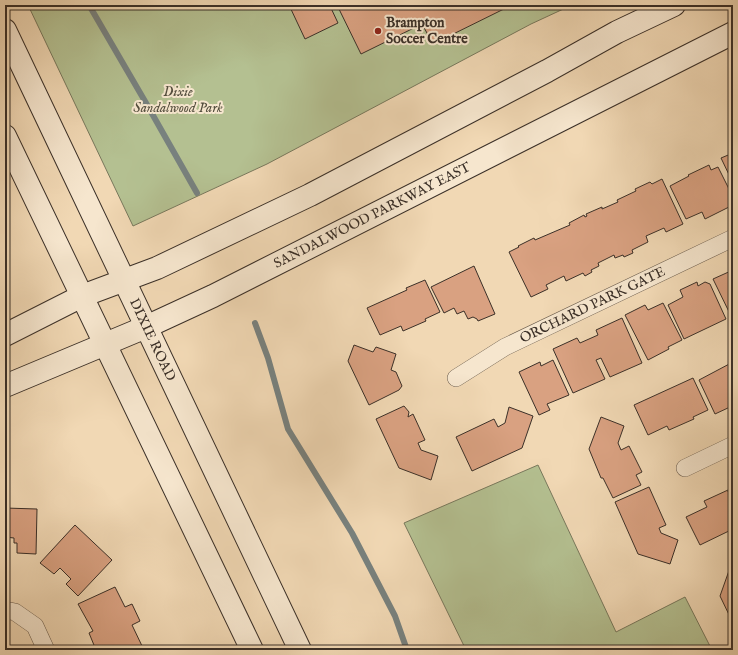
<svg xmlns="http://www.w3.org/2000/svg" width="738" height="655" viewBox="0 0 738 655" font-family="'IM FELL English',serif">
<rect width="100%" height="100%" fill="#f1d8b4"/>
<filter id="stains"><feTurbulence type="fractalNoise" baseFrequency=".005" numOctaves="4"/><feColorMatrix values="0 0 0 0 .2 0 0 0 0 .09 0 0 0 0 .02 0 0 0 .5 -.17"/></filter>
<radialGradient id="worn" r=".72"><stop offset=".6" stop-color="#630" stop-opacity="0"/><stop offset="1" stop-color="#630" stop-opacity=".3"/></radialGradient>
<!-- green -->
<path fill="#b4c091" stroke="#78785c" d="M28 5H572L531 24 267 164 133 226Z
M538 465 616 632 685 597 712 650H466L404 523Z"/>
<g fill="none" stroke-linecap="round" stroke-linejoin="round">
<!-- stream -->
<path stroke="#78817e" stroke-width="6" d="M89 5 146 103 197 193
M255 323 268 358 288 429 352 533 395 616 407 650"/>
</g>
<!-- building -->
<path fill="#d9a181" stroke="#3b3028" d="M289 5H512L433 44 422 24 361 54 337 5 330 6 338 23 305 39Z
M733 153V183L721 158Z
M709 165 711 170 718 167 733 197V205L705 219 702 212 686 219 670 186 689 176 688 175Z
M662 179 683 224 666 232 664 228 646 236 648 242 632 250 633 253 624 257 623 255 615 258 614 255 598 263 599 266 591 270 592 272 585 276 583 273 566 281 564 276 546 285 548 289 531 297 509 252 519 247 518 246 534 238 535 240 570 225 569 223 584 215 585 217 587 216 586 214 602 207V209L618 202 617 200 636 191 635 189 650 182 652 184Z
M474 266 495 314 478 321 477 319 473 317 468 319 464 311 457 314 454 308 444 313 431 287Z
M733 270V320L713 279Z
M425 280 440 312 425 319 426 321 403 331 401 326 380 335 367 308 407 290 406 288Z
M697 282 698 286 705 282 710 284 726 319 684 339 668 305 683 297 680 290Z
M663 303 682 340 668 347 669 349 648 360 625 315 645 305 648 310Z
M622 318 642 363 610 377 601 358 596 360 605 379 573 393 553 349 577 338 580 343 598 335 596 330Z
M354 345 373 352 376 347 396 354 391 370 396 372 402 386 399 390 369 405 348 361Z
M553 360 569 395 547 404 550 410 539 415 519 372 540 362 541 366Z
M733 362V414L730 407 715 414 699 380Z
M693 378 708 410 693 417 694 419 669 430 667 426 648 435 634 405Z
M404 406 409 412 408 417 413 414 425 440 418 443 421 450 438 456 431 480 399 468 376 419Z
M509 407 533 416 522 448 472 471 456 437 494 419 498 427 505 423Z
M601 417 624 426 618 443 621 450 629 446 642 472 636 475 641 485 613 498 603 478H601L589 449Z
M649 487 666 525 659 528 661 533 678 540 670 564 638 554 615 502Z
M728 490V492L733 490V529L700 545 686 517 707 507 704 501Z
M5 508 37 509 36 554 17 553V543H14V538L5 537Z
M75 525 112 560 78 596 66 584 71 579 60 568 54 574 40 563Z
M731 565 733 566V623L720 596Z
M115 587 125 607 132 604 140 621 132 625 143 648 139 650H96L89 633 93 631 78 604Z"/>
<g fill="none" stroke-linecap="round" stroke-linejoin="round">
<!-- street casing -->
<g stroke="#685a4b" stroke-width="18">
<g id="street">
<path id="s1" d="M456 378 505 347 733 238"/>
<path d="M685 468 733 445"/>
<path d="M5 610 15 612 35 626 46 650"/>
</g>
</g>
<!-- secondary casing -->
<g stroke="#3b3028" stroke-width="24">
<g id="secondary">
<path id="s2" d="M5 30 300 650"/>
<path d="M5 136 252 650"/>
<path d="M5 335 82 296 157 268 310 195 547 71 617 32 674 5"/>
<path id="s3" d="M5 386 146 327 213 296 733 33"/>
</g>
</g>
<!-- street -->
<use href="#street" stroke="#f6e6ce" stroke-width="17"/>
<!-- secondary -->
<use href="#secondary" stroke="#f6e6ce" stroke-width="22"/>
</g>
<!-- markers -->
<circle fill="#8f2418" stroke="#f6e6ce" stroke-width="1.5" cx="378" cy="31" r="4"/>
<g text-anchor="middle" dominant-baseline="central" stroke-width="4" stroke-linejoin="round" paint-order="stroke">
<!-- poi labels -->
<g font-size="14" font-weight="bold" fill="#3b3028" stroke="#f6e6ce" text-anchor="start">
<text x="386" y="23">Brampton<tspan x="386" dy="16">Soccer Centre</tspan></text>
</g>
<!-- park labels -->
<g font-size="14" font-style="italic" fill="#534d3d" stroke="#f6e6ce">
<text x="178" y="92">Dixie<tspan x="178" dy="16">Sandalwood Park</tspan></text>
</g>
<!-- street labels -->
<g font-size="14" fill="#3b3028" stroke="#f6e6ce">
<text stroke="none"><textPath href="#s3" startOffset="405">SANDALWOOD PARKWAY EAST</textPath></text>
<text stroke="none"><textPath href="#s1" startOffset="155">ORCHARD PARK GATE</textPath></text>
<text stroke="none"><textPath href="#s2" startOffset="343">DIXIE ROAD</textPath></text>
</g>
</g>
<!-- margin -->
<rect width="738" height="655" fill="none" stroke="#f1d8b4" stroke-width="20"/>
<rect x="6" y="6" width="726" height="643" fill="none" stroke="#3b3028" stroke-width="2"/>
<rect x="10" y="10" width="718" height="635" fill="none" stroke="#3b3028"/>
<rect width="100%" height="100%" filter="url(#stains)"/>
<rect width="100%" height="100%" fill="url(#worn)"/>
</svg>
